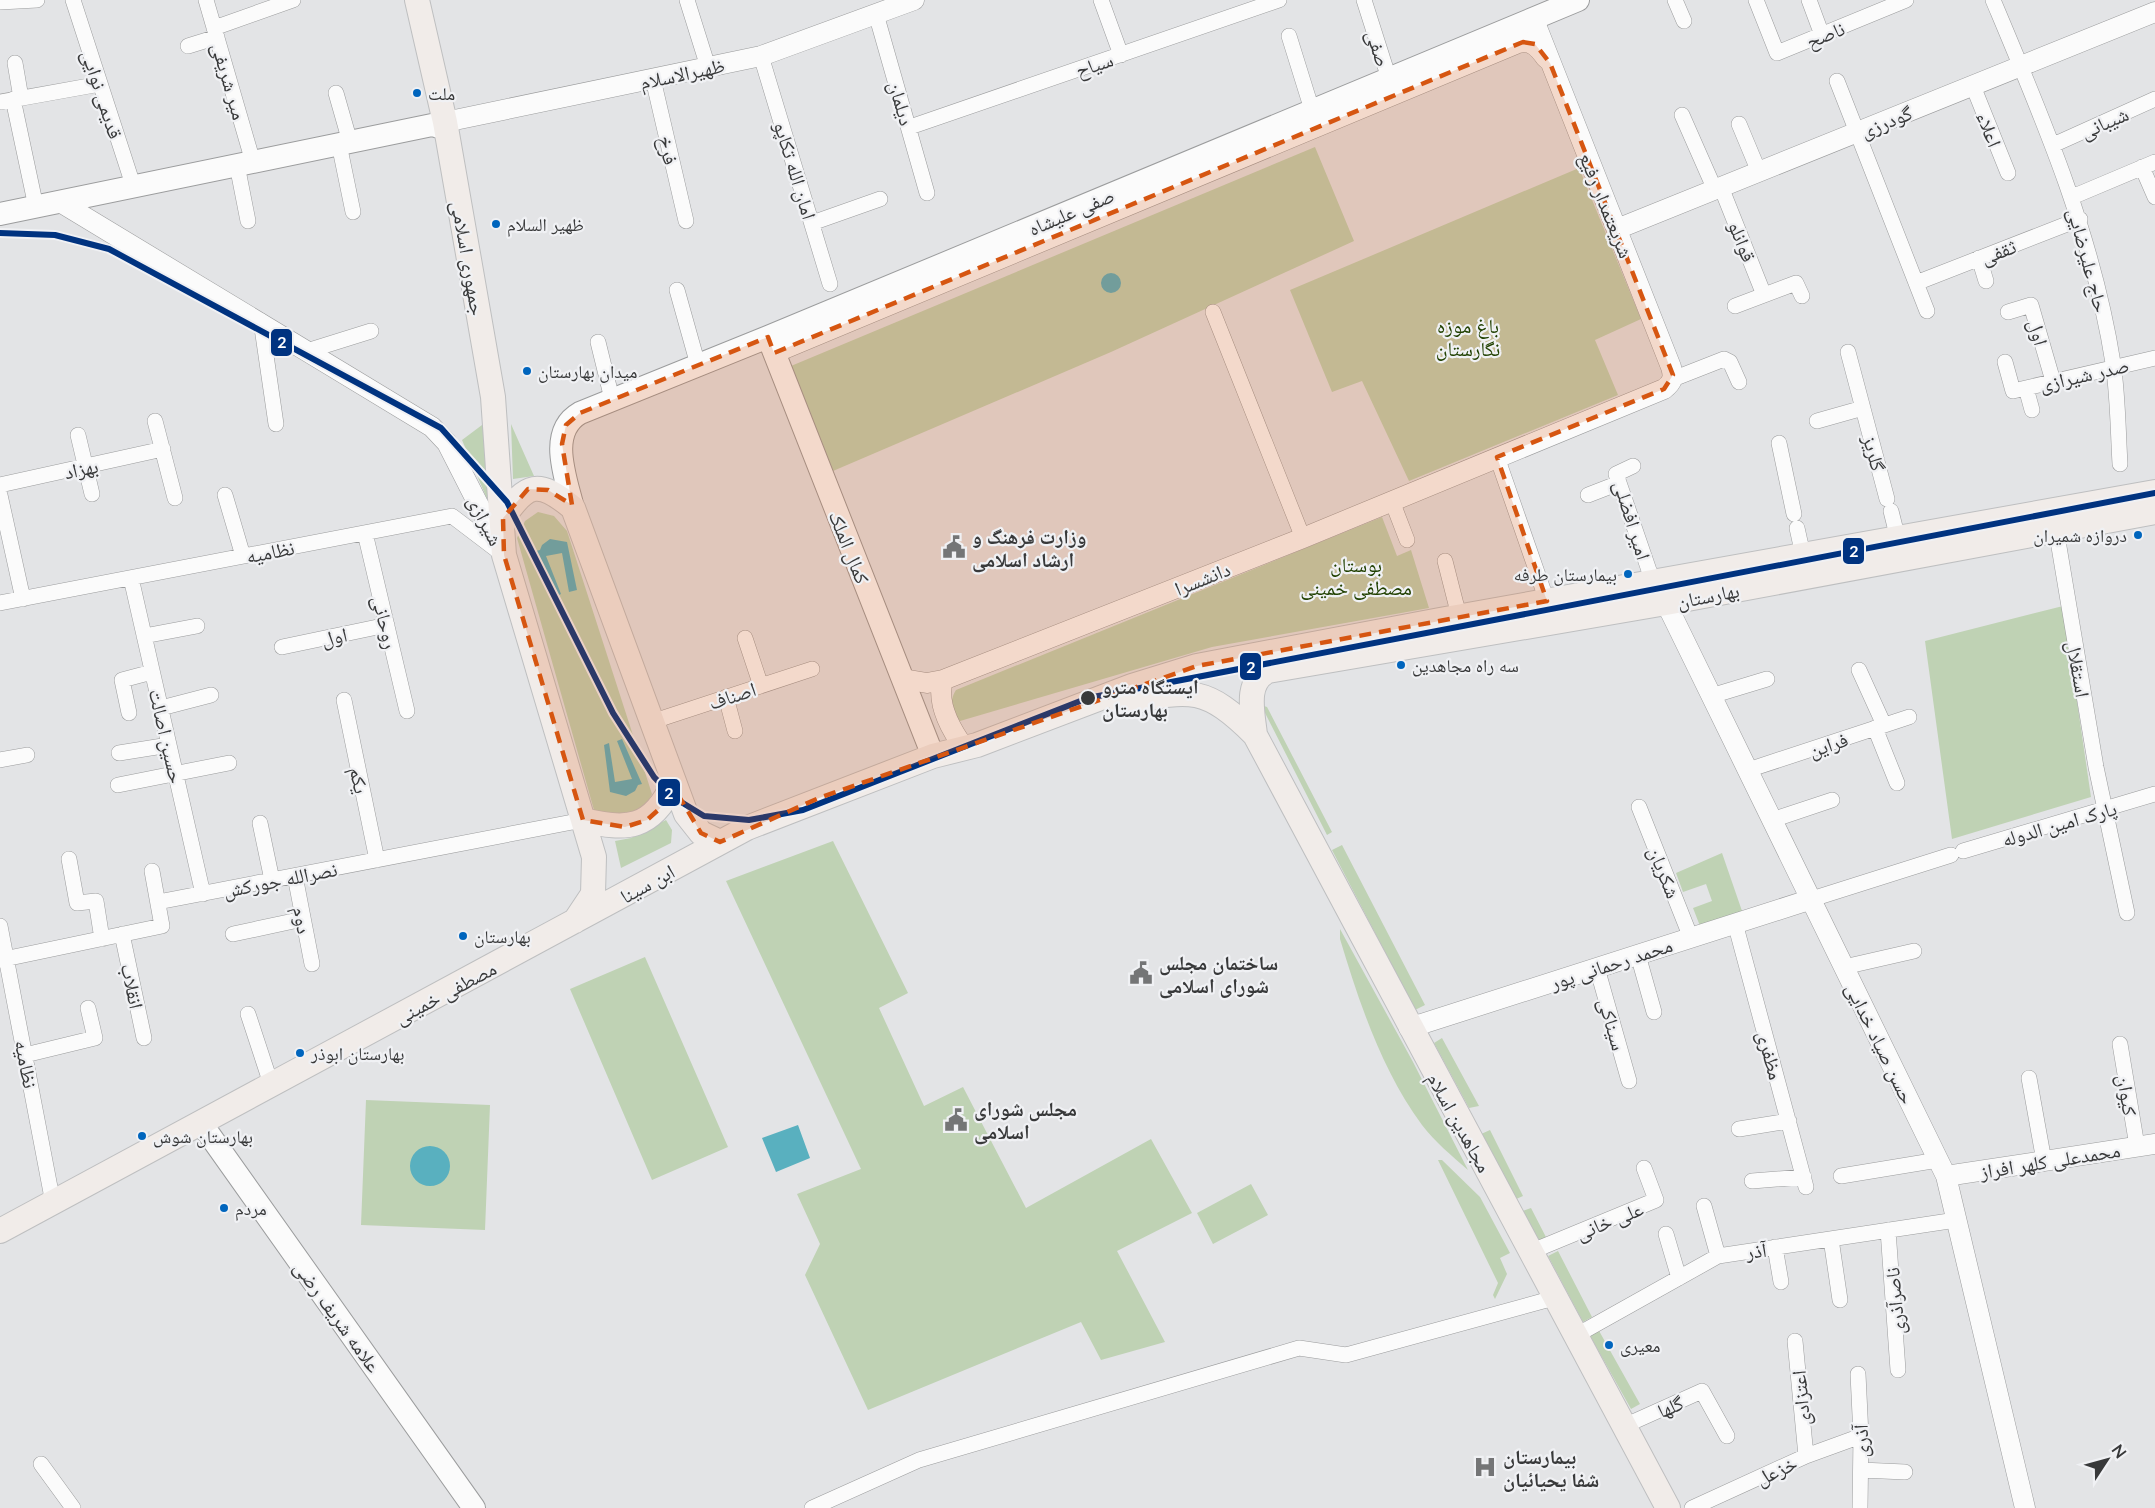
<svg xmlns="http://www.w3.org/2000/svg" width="2155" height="1508" viewBox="0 0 2155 1508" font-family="Lato,'Noto Naskh Arabic',sans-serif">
<rect width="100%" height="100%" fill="#e3e4e6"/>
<!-- green -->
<path fill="#bfd2b4" d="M1315 147 1354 241 1111 352 833 471 791 366Z
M1579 168 1641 319 1595 340 1618 395 1409 481 1362 381 1332 392 1290 290Z
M490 419V506L462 440Z
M511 424 534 476 513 479Z
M538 512 554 516 567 531 652 794C640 819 617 816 594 810L517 538 525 521Z
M1382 517 1397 556 1411 550 1429 608 1212 647 960 721C951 711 949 701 956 690Z
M2063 606 2091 797 1952 839 1925 641Z
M1261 705 1267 707 1332 832 1327 835Z
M666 820 672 830 671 843 621 868 615 841 631 838Z
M833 841 908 993 879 1008 924 1106 963 1087 1026 1208 1151 1139 1192 1213 1117 1251 1165 1342 1101 1360 1081 1322 868 1410 805 1275 820 1244 797 1194 861 1169 726 881Z
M1342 845 1425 1005 1415 1010 1332 850Z
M1722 853 1742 911 1700 926 1693 908 1712 901 1706 884 1683 892 1676 873Z
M1340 929 1413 1062 1468 1170C1452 1156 1435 1142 1422 1125 1382 1071 1359 1002 1340 939Z
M645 957 728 1147 652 1180 570 989Z
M1442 1038 1479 1106 1469 1108 1434 1043Z
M366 1100 490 1105 485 1230 361 1225Z
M1490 1130 1523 1196 1514 1200 1479 1135Z
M1438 1160H1442L1480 1197 1510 1253 1500 1258 1507 1274 1495 1299 1493 1295 1498 1283Z
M1251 1184 1268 1215 1213 1244 1197 1213Z
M1531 1208 1548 1241 1537 1243 1520 1212Z
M1558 1251 1592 1317 1583 1322 1548 1256Z
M1598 1329 1640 1404 1631 1409 1589 1334Z"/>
<!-- water -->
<path fill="#59b0bf" d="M1101 283a10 10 0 1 1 20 0a10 10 0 1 1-20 0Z
M550 539 567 542 577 590 569 592 562 553 546 556 561 594 557 596 536 551 540 550 542 545Z
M622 739 642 784 638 785 635 791 626 796 610 792 604 745 609 743 615 782 632 779 617 741Z
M798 1125 810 1158 776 1172 762 1138Z
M410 1166a20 20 0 1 1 40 0a20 20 0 1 1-40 0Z"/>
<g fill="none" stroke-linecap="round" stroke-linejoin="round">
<!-- minor casing -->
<g stroke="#9b9c9d" stroke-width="16">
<path id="minor" d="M73 0 134 188
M206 0 253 162
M687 0 708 67
M1101 0 1121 55
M1364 0 1392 88
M1675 0 1684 21
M1756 0 1777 53 1906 0
M1809 0 1822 35
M1993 0C2043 119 2093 235 2113 363 2118 396 2118 431 2120 464
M0 2 37 0
M876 14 927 193
M214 28 293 0
M1289 36 1312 110
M188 46 217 37
M761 56 830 284
M15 63 21 98
M653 79 686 221
M1837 81 1927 311
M1973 86 2008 173
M336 93 350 142
M13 99 36 207
M0 102 100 84
M1682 115 1715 190
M1739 124 1759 172
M910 127 1279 0
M339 144 353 212
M2053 145 2155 99
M237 165 248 221
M2142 167 2155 197
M1721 187 1764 295
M2072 197 2155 162
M812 223 880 199
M1979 258 1986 281
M1916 283 2080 219
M677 290 698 365
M1735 306 1796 283 1802 296
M1213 312 1303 538
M2008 312 2031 305 2053 381
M261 321 276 424
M598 342 612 399
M307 351 371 331
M1848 352 1887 499
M2005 362 2013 391 2155 358
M1673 379 1724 359 1730 362 1739 382
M2026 388 2032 410
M155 421 175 498
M1817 421 1863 408
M78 435 92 494
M1779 443 1794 514
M1497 457 1547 601
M1633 466 1616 474 1653 582
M0 485 163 449
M0 495 23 599
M225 495 243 556
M1588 495 1619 483
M1392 501 1407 540
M1891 511 1898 539
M1797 528 1803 555
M2056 529 2096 767 2127 913
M365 533 407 711
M1445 561 1459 616
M131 578 203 894
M0 603 452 516 502 554
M144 636 197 626
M745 638 761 686
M282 647 387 625
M1859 670 1884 725
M1711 696 1767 679
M726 697 735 731
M344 700 377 860
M161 708 211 695
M129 713 122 680 152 672
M651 722 812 669
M1875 728 1897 783
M119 753 169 745
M0 760 27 755
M1748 770 1909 717
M118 785 229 763
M1639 807 1691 938
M1772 820 1832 800
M260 823 272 880
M1963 851 2155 794
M69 859 77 903 96 901 102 939
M295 876 312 964
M1812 899 1951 855
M158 902 583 820
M1735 923 1806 1187
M0 926 53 1203
M122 934 144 1038
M233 934 303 919
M1638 955 1654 1012
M0 960 162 926 152 871
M1844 967 1914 951
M1597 968 1629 1081
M248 1014 271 1084
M2120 1044 2137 1146
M25 1055 95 1038 88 1008
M2029 1078 2044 1161
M1739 1129 1789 1121
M1841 1176 1938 1160
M1752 1181 1804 1177
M1704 1206 1718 1256
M1888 1230 1898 1370
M1666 1234 1679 1278
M1831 1239 1840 1300
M1775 1247 1781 1282
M1530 1252 1656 1200 1644 1168
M1575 1336 1718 1256 1956 1220
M1795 1341 1806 1456
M1858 1374 1861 1436 1860 1508
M1624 1426 1702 1391 1727 1436
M41 1464 73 1508
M1861 1470 1905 1472
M812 1508 919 1460 1299 1348 1346 1355 1554 1298
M1692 1508 1806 1456 1861 1436"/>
</g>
<!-- tertiary casing -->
<g stroke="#9b9c9d" stroke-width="21">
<path id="tertiary" d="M445 122 761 56 914 0
M60 202 432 427 447 443 501 549
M1617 229 2155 12
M774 353 1518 43C1532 40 1538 47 1546 58
M1666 603 1946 1176 2025 1508
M903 679 927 683 943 680 1303 538 1664 389C1673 382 1674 377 1671 367L1534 20
M943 680C936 703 951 730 965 749
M1409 1028 1812 899
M1946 1176 2155 1144"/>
</g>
<!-- secondary casing -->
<g stroke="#9b9c9d" stroke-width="24">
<path id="secondary" d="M0 214 432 125 446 129
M768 337 933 756
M573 508C566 478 547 432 580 413L768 337 1578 0
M201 1123 474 1508"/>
</g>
<!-- primary casing -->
<g stroke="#bebfc0" stroke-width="26">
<path id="primary" d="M417 0 445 122 493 397 504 555 594 857 593 894 575 921
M503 518C527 483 538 479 573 508L686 814 701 833 720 842
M1121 704C1188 690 1203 683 1255 735L1668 1508
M1255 735C1253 714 1244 682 1268 671L1666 603 2155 512
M583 820C627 831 652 829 673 784
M0 1231 747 828 933 756 977 745 1132 686 1197 666 1440 620 2155 492"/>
</g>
<!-- minor -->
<use href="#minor" stroke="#fbfbfb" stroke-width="15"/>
<!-- tertiary -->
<use href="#tertiary" stroke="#fbfbfb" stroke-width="20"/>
<!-- secondary -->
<use href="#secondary" stroke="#fbfbfb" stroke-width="22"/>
<!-- primary -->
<use href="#primary" stroke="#f1ece9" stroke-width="24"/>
<!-- metro-1 casing -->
<g stroke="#f0f1f4" stroke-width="10">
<path id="metro-1" d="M0 233 55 235 109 249 441 428 507 502 613 713 654 777 673 797 704 816 749 820 803 810 1088 698 2155 493"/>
</g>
<!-- metro-1 -->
<use href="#metro-1" stroke="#003380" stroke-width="6"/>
</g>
<!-- marked area -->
<path fill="#d65611" fill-opacity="0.2" stroke="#d65611" stroke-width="4.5" stroke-dasharray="12 8" stroke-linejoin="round" d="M1523 42 1535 44 1550 63 1673 375 1664 389 1497 457 1547 601 1197 666 819 798 720 842 701 833 677 793 647 820 625 827 583 820 504 555 503 518 528 489 548 490 572 505 562 444 566 425 580 413 768 337 774 353Z"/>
<!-- icons -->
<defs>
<g id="civic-bare" transform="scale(1.8)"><path d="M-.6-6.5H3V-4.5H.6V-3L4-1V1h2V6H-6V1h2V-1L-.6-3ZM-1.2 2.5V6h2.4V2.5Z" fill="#747576" stroke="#f0f1f4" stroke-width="2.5" paint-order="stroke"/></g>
<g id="hospital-bare" transform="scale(1.8)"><path d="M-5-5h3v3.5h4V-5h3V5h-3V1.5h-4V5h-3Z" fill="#747576" stroke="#f0f1f4" stroke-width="2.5" paint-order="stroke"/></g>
</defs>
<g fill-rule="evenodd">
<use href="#civic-bare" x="954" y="547"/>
<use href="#civic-bare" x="1141" y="973"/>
<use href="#civic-bare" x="956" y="1120"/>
<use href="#hospital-bare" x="1485" y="1467"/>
</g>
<!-- markers -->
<g fill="#0065bd" stroke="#f0f1f4" stroke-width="2">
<circle cx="417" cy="93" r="5"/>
<circle cx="496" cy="224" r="5"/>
<circle cx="527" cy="371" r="5"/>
<circle cx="2138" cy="535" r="5"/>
<circle cx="1628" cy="574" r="5"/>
<circle cx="1401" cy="665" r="5"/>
<circle cx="463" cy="936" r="5"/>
<circle cx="300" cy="1053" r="5"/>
<circle cx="142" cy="1136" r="5"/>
<circle cx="224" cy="1208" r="5"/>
<circle cx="1609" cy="1345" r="5"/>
</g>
<circle fill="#38393a" stroke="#f0f1f4" stroke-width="2" cx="1088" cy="698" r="8"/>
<g text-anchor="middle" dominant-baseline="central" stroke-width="4.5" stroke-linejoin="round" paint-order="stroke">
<!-- bus labels -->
<g font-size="18" fill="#38393a" stroke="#f0f1f4" text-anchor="start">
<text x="428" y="93">ملت</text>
<text x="507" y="224">ظهیر السلام</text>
<text x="538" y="371">میدان بهارستان</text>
<text x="2127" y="535" text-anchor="end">دروازه شمیران</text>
<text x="1617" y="574" text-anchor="end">بیمارستان طرفه</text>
<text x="1412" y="665">سه راه مجاهدین</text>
<text x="474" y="936">بهارستان</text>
<text x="311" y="1053">بهارستان ابوذر</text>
<text x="153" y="1136">بهارستان شوش</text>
<text x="235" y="1208">مردم</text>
<text x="1620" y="1345">معیری</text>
</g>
<!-- street labels -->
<g font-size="20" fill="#38393a" stroke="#f0f1f4">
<text transform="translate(1825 34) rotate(-22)">ناصح</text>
<text transform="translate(1379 48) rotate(72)">صفی</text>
<text transform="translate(1094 64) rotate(-19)">سیاح</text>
<text transform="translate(682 73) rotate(-12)">ظهیرالاسلام</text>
<text transform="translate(230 81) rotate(74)">میر شریفی</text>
<text transform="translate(103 94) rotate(72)">قدیمی نوایی</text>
<text transform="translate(902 103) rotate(74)">دیلمان</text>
<text transform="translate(1886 121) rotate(-22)">گودرزی</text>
<text transform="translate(2104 122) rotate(-24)">شیبانی</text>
<text transform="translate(1990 129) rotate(69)">اعلاء</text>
<text transform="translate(669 150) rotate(77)">فرخ</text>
<text transform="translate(796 170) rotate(73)">امان الله تکاپو</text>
<text transform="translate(1607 205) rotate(68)">شریعتمدار رفیع</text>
<text transform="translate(1071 211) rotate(-23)">صفی علیشاه</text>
<text transform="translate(1743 241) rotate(68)">قوانلو</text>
<text transform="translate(1998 251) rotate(-21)">ثقفی</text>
<text transform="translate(469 258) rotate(80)">جمهوری اسلامی</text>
<text transform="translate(2089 260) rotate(75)">حاج علیرضایی</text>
<text transform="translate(2039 332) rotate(74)">اول</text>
<text transform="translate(2084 374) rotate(-13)">صدر شیرازی</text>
<text transform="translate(1875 453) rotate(75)">گلریز</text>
<text transform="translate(81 468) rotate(-12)">بهزاد</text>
<text transform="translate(486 520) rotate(63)">شیرازی</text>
<text transform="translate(1633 520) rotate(73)">امیر افضلی</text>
<text transform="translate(850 547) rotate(68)">کمال الملک</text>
<text transform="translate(270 551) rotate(-11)">نظامیه</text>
<text transform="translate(1202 578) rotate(-22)">دانشسرا</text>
<text transform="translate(1708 595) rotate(-11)">بهارستان</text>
<text transform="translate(386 622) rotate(77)">روحانی</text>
<text transform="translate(334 636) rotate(-12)">اول</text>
<text transform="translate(2079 669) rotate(80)">استقلال</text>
<text transform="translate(732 695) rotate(-18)">اصناف</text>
<text transform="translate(167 736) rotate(77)">حسین اصالت</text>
<text transform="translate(1828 744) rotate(-18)">فراین</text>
<text transform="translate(360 780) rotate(78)">یکم</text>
<text transform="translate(2059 823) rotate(-16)">پارک امین الدوله</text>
<text transform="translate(1665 872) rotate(68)">شکریان</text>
<text transform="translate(280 879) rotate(-11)">نصرالله جورکش</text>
<text transform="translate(647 883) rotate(-29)">ابن سینا</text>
<text transform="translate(303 920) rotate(79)">دوم</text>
<text transform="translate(1611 963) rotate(-18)">محمد رحمانی پور</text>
<text transform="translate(133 986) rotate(78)">انقلاب</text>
<text transform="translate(445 992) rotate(-28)">مصطفی خمینی</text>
<text transform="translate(1613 1024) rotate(74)">سیناکی</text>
<text transform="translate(1881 1043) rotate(64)">حسن صیاد خدایی</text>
<text transform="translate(1771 1055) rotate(75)">مظفری</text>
<text transform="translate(27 1064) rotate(79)">نظامیه</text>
<text transform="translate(2128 1095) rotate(81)">کیوان</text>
<text transform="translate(1460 1122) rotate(61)">مجاهدین اسلام</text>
<text transform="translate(2050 1160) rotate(-9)">محمدعلی کلهر افراز</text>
<text transform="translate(1609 1220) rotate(-22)">علی خانی</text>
<text transform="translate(1756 1250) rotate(-8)">آذر</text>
<text transform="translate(1894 1301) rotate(-95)">ناصرآذری</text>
<text transform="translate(338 1316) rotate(54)">علامه شریف رضی</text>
<text transform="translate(1800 1398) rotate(-95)">اعتزادی</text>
<text transform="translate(1670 1406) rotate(-23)">گلها</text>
<text transform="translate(1860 1441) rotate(-91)">آذری</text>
<text transform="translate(1776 1470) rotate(-25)">خزعل</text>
</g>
<!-- park labels -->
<g font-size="20" fill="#204000" stroke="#f0f1f4">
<text x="1468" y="325">باغ موزه<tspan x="1468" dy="23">نگارستان</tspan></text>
<text x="1356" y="564">بوستان<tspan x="1356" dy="23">مصطفی خمینی</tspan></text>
</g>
<!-- poi labels -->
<g font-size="20" font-weight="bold" fill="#38393a" stroke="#f0f1f4" text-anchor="start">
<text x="972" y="536">وزارت فرهنگ و<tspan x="972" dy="23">ارشاد اسلامی</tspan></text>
<text x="1159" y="962">ساختمان مجلس<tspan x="1159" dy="23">شورای اسلامی</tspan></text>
<text x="974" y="1108">مجلس شورای<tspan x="974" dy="23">اسلامی</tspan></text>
<text x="1503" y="1456">بیمارستان<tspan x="1503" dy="23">شفا یحیائیان</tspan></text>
</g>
<!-- stop labels -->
<g font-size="20" font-weight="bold" fill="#38393a" stroke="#f0f1f4" text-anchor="start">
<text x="1102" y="686">ایستگاه مترو<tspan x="1102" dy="23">بهارستان</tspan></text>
</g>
</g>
<g stroke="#f0f1f4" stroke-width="2">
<rect x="270" y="328" width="23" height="29" rx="6" fill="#003380"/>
<rect x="1842" y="537" width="23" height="28" rx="6" fill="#003380"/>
<rect x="1239" y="652" width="23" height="29" rx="6" fill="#003380"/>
<rect x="657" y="778" width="24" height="29" rx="6" fill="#003380"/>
</g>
<g font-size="16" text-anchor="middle" font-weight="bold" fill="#fff">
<text x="282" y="348">2</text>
<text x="1854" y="557">2</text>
<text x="1251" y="673">2</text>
<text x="669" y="799">2</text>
</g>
<!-- north arrow -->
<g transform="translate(2107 1460) rotate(54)" stroke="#f0f1f4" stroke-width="4.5" paint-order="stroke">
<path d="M0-4.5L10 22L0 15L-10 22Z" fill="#38393a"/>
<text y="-9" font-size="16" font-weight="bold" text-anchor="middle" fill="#38393a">N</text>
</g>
</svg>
